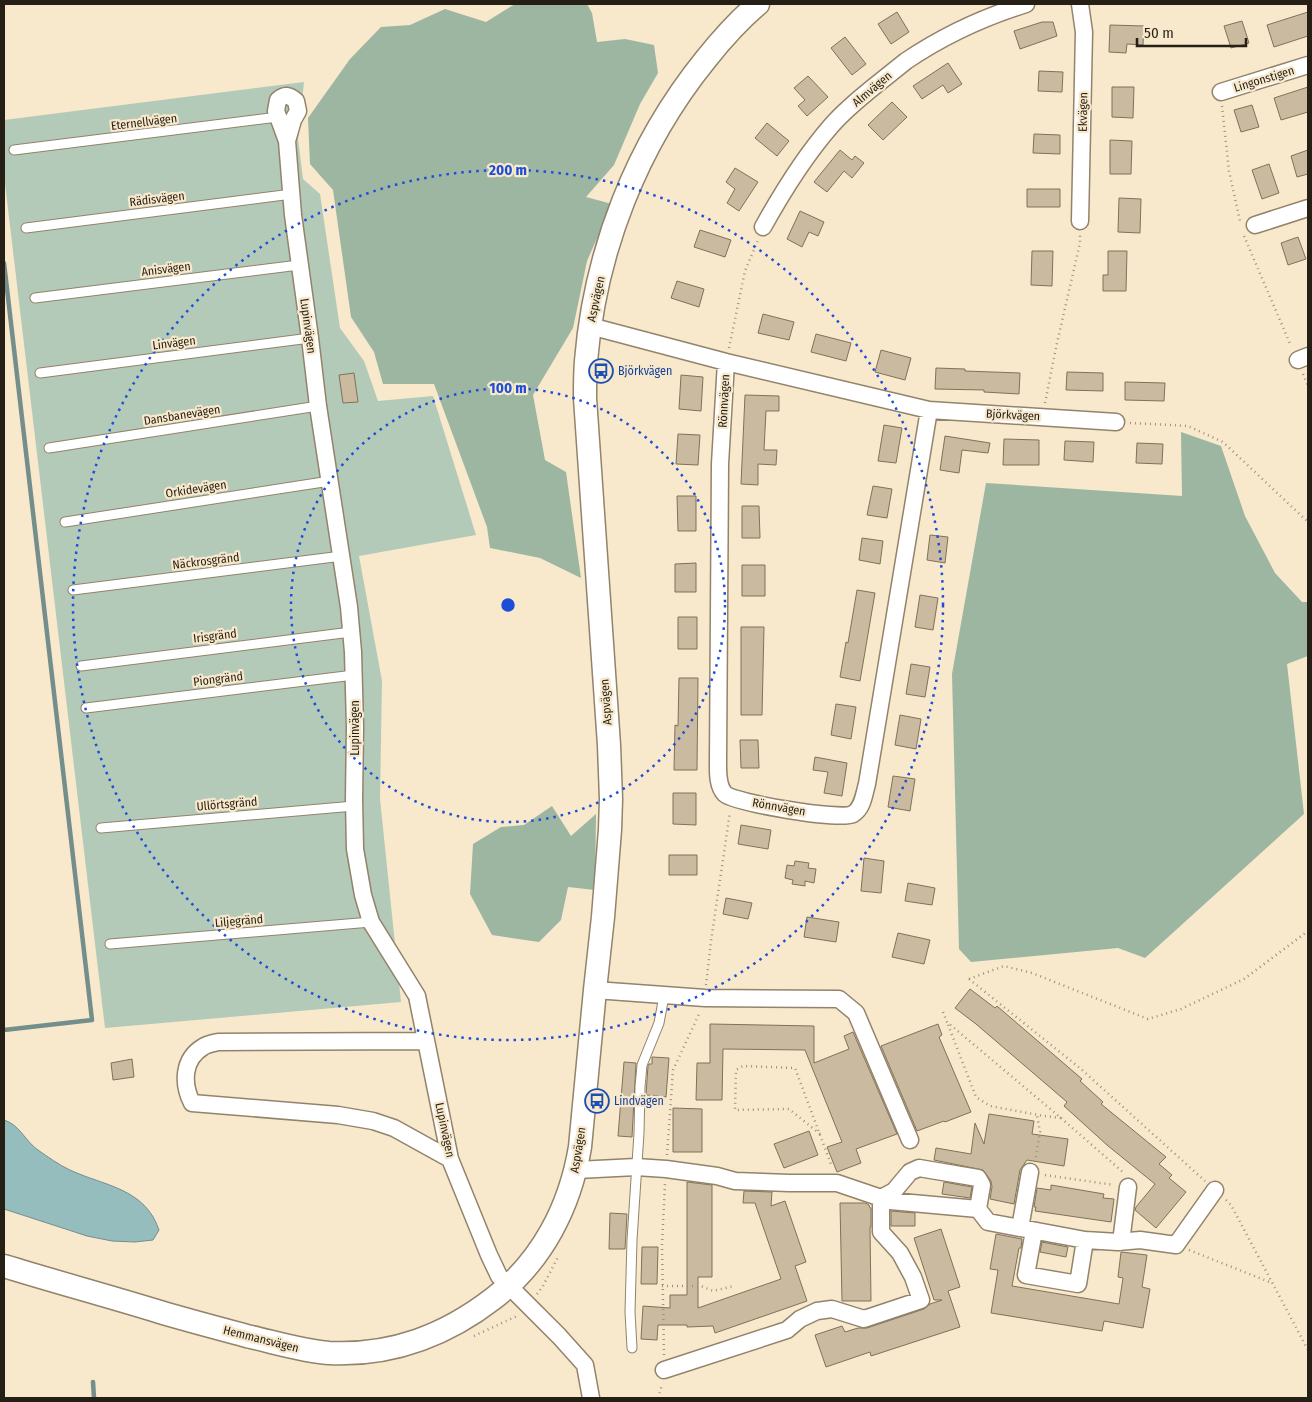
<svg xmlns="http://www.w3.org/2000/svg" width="1312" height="1402" viewBox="0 0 1312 1402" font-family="'Fira Sans Condensed',sans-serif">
<rect width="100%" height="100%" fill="#f8e8cc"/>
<!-- green -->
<path fill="#b3cab8" d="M304 82 298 139 303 179 320 194 340 328 364 361 378 401 433 396 476 535 359 556 382 681 380 799 401 1002 105 1028 4 175V120Z"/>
<!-- forest -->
<path fill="#9cb6a1" d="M515 4H587L592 13 597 42 625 39 654 45 658 73 640 104 614 165 586 197 612 204 587 261 573 328 533 395 545 460 566 472 581 578 540 558 490 548 487 527 434 384H383L374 352 351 317 333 190 310 164 308 118 350 59 381 27 410 25 445 9 486 22Z
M1181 432 1221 446 1245 516 1275 573 1302 602H1308V656L1287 664 1304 814 1145 958 1118 948 971 962 959 949 952 674 986 483 1182 496Z
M552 806 571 836 596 814 595 890 568 887 561 920 539 942 492 935 470 894 473 844 501 827 524 825Z"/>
<!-- water -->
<path fill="#96bdbe" stroke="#748e8b" d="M4 1120C20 1125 25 1141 38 1150 48 1157 59 1165 70 1170 104 1186 145 1188 159 1230L153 1240 135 1242 112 1241 87 1236 4 1209Z"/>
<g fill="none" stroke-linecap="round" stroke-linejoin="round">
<!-- stream -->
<path stroke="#748e8b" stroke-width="4.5" d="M4 263 92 1020 4 1030
M93 1382 94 1398"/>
</g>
<!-- building -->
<path fill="#cabaa0" stroke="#807159" d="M897 12 909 32 891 44 878 24Z
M1308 12V36L1274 47 1267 25Z
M1242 21 1249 43 1231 48 1224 26Z
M1042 22H1053L1057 36 1020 49 1014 31Z
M1110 25 1144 26 1143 45 1127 44 1126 53 1109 52Z
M845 37 866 64 852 75 831 48Z
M948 63 962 84 948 93 943 85 922 99 913 86Z
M1039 71 1063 72 1062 92 1038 91Z
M808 76 828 97 807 116 798 106 805 100 794 88Z
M1112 87H1134L1133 118 1112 117Z
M1308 87V112L1281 120 1274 98Z
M892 102 907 117 883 140 868 125Z
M1252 105 1259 127 1241 132 1234 110Z
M767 123 789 141 777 156 755 138Z
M1034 134 1060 135V154L1033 153Z
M1110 140 1132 141 1131 174H1110Z
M840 150 852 160 855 156 864 163 852 178 844 171 827 192 814 182Z
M1308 150V174L1297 177 1291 156Z
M1269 164 1279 193 1262 199 1252 170Z
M735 168 758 182 739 211 727 203 735 189 726 182Z
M1027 189H1060V207H1027Z
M1119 198 1141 199 1140 233 1118 232Z
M800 211 824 222 818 236 809 232 802 247 787 239Z
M700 230 731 240 725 257 694 247Z
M1298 237 1306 259 1288 265 1281 243Z
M1032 251H1053L1052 286 1031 285Z
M1108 251H1127L1126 291H1103V275H1108Z
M677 281 704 289 699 307 671 298Z
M763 314 794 322 789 340 758 333Z
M816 334 851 343 846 361 811 352Z
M881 350 911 358 905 380 875 372Z
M936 368 965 369V371L1020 373 1019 394 984 392V390L935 389Z
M1067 372 1103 373V391L1066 390Z
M354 373 358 402 343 403 339 375Z
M681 375 703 377 701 411 679 409Z
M1125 382 1165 383 1164 401 1125 400Z
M745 395 779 396V411H766L764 450H777L776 465 758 464V485L741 484Z
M884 425 902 428 896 463 878 461Z
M678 434 700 435 698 465 676 464Z
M945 436 990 443 988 453 962 450 959 473 940 470Z
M1004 439 1039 440V465H1003Z
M1065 441 1094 442 1093 462 1064 460Z
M1137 443 1163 444 1162 464 1136 463Z
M873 486 892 489 887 518 867 515Z
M677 496H696V531H678Z
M742 506H759L760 538H742Z
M930 535 948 537 945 563 927 560Z
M862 538 883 541 880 564 859 560Z
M696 563V592H675V564Z
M742 565H765V596H742Z
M857 590 875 593 860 681 840 677 846 642 848 643Z
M920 595 938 598 933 630 915 627Z
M678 617H697V649H678Z
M741 627H764L762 715H741Z
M911 664 930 667 925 697 906 694Z
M679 678H698L697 770H674L675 725 678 726Z
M836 704 856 707 851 739 831 735Z
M900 715 921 719 916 749 895 745Z
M740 740H758L759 768H741Z
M815 757 847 763 842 796 824 793 828 772 813 770Z
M893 776 915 779 910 811 888 807Z
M673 793H696V825L673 824Z
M741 825 771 830 768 849 738 844Z
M669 855H697V875H669Z
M864 858 884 861 881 893 861 891Z
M795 861 809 863 808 868 816 869 814 883 805 881V886L792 884 793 880 785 878 787 865 794 866Z
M908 883 935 888 932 905 905 901Z
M726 898 752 903 748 919 723 914Z
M807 917 839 922 836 942 804 937Z
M898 933 930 940 924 964 892 957Z
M970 989 995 1008 997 1006 1082 1079 1080 1081 1103 1102 1101 1104 1166 1157 1159 1164 1172 1175 1169 1178 1186 1192 1156 1228 1135 1210 1136 1207 1155 1184 1107 1145 1064 1106 1067 1102 976 1024 955 1008Z
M710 1024 814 1026V1063L849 1049 844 1036 853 1032 897 1134 856 1149 861 1163 837 1172 827 1147 842 1142 805 1050 723 1049 722 1100H696L697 1063H710Z
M938 1024 942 1035 939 1037 971 1112 945 1122 944 1121 917 1131 881 1046Z
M652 1057 669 1058 666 1097 646 1095 648 1066 649 1064H652Z
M132 1059 134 1077 113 1080 111 1063Z
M624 1062 636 1063 632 1137 618 1136Z
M673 1108 702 1109V1152H673Z
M989 1114 1034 1121 1032 1134 1068 1139 1064 1166 1027 1160 1020 1170 1014 1204 990 1199 992 1187 991 1181 983 1170 934 1160 936 1148 971 1154 975 1123 984 1144Z
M809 1131 818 1155 784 1168 774 1144Z
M687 1182 712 1185V1277H698V1308L781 1279 755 1203H743L744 1191 772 1192 771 1206 785 1201 806 1262 795 1266 807 1301 715 1333 713 1326 687 1327V1325H658L657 1340 641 1339 643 1306 670 1308V1295H687Z
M944 1182 972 1187 970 1198 942 1194Z
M1051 1185 1104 1194 1103 1198 1114 1199 1111 1222 1035 1211 1036 1207H1034L1037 1188 1051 1190Z
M840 1203H865L869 1205 870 1208H871V1227H870L871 1301H842Z
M891 1211 915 1213V1226H891Z
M610 1213 627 1214 625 1249H609Z
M941 1229 960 1287 948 1291 960 1327 871 1356 870 1352 826 1367 815 1335 842 1326 845 1332 858 1328H867L924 1309 930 1304 942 1300H934L914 1238Z
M996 1234 1022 1239 1021 1248H1019L1012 1286 1119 1304 1123 1278 1118 1277 1121 1252 1147 1255 1142 1287 1150 1289 1143 1328 1104 1321 1102 1331 991 1313 998 1270 990 1269Z
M1042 1242 1068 1247 1066 1257 1040 1252Z
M642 1247H658L657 1284H641Z"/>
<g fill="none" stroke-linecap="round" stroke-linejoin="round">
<!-- lane casing -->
<g stroke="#92836a" stroke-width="11">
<path id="lane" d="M14 150 278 117
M26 228 292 194
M35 298 299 265
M40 373 310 338
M49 448 318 406
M65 522 330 481
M73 590 342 556
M81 666 351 632
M86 708 354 675
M101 828 354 806
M110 944 371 922
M632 1348 630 1312 632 1240 639 1133 640 1087 642 1065 659 1023 664 996"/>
</g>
<!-- street casing -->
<g stroke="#92836a" stroke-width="19">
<path id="street" d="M1221 92 1308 65
M287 141 276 111 278 100C285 94 289 95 296 101L298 111 293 120 287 141 293 215 310 338 318 406 349 607 353 652 355 727 354 799 355 849 363 895 371 922 417 996 450 1159 489 1255 499 1276 559 1336 585 1365 591 1398
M1080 221 1084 32 1080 4
M1255 225 1308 208
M763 227C783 191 804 157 831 126 844 111 861 97 876 85 886 77 896 69 906 61 943 36 984 17 1026 4
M590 326 726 362 929 410 1116 422
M1298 360 1308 356
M726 362 720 464 718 761C718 771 717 786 725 794 736 803 841 821 853 814 863 808 864 794 867 784L929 410
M595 990 705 998 839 999 856 1013 910 1140
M426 1041 218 1042C214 1043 207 1044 203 1047 183 1059 182 1083 192 1103L338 1115 373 1121 394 1128 450 1159
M577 1170 636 1167 666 1169 717 1176 735 1181 789 1183H837L890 1201 978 1209 988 1222 1085 1240 1118 1242 1140 1240 1176 1245 1215 1190
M1020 1228 1030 1172
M1034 1231 1026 1275 1078 1284 1085 1240
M1121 1242 1128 1187
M664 1370 787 1330 800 1319 817 1311 832 1309 864 1319 921 1300 913 1277 900 1253 881 1232V1198L894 1191 910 1172 919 1168 978 1178 982 1185 978 1209"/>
</g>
<!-- secondary casing -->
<g stroke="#92836a" stroke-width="25">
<path id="secondary" d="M4 1266C56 1282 108 1296 160 1312 190 1321 221 1329 251 1337 277 1343 303 1351 329 1353 392 1356 445 1336 494 1298 542 1261 570 1207 580 1147L595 990 603 917 610 830 611 799 609 745 585 398C585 386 585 373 586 361 595 251 637 144 706 59 722 39 739 20 758 4"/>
</g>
<!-- path -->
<path stroke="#9d927d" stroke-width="2.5" stroke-dasharray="1 4" stroke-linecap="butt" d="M1222 106 1229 171 1240 221
M1244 236 1291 346
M729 348 745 271 758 240
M1303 374 1308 386
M1045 403 1057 343 1080 243V235
M1130 423 1188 426 1223 442 1308 522
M969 979 1081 1069 1205 1181
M969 979 1004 966 1032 973 1148 1019 1181 1009 1244 979 1308 931
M706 985 711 941 730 812
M943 1012 947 1022 1061 1118 1044 1116 990 1106 976 1097 947 1022
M1061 1118 1124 1173
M820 1134 789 1109 735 1110 736 1070 743 1066 795 1068 832 1167
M667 1155 673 1070 700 1012
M1036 1157 1040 1132 1037 1115
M1045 1175 1114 1185
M1226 1200 1231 1205 1308 1350
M1189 1250 1272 1283
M662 1286H701L713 1291 734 1286
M537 1294 543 1286 558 1257
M474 1336 517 1316
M664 1355 662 1245 665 1183
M658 1398 662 1385"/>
<!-- lane -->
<use href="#lane" stroke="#fff" stroke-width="9"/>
<!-- street -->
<use href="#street" stroke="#fff" stroke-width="16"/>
<!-- secondary -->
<use href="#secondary" stroke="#fff" stroke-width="22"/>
</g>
<!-- distance rings -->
<g fill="none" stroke="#1d4ed8" stroke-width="2.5" stroke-dasharray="2.5 5">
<circle cx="508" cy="605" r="217"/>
<circle cx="508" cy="605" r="435"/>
</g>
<!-- icons -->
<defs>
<g id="bus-ring" transform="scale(1.25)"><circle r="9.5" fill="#f8e8cc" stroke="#1a4fb4" stroke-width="1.5"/><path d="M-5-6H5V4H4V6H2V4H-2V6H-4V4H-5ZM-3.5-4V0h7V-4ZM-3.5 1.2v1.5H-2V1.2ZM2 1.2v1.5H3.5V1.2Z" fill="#1a4fb4"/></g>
</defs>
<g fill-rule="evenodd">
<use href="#bus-ring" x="601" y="371"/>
<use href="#bus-ring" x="597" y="1101"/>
</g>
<g text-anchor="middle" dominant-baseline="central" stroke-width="4.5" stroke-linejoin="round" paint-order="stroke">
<!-- street labels -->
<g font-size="12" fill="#251f15" stroke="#f8e8cc">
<text transform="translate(1264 79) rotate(-17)">Lingonstigen</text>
<text transform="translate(872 89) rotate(-40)">Almvägen</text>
<text transform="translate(1083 112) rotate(-89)">Ekvägen</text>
<text transform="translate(144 122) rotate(-7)">Eternellvägen</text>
<text transform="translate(157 199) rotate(-7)">Rädisvägen</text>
<text transform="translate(166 269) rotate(-7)">Anisvägen</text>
<text transform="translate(596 299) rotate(-78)">Aspvägen</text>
<text transform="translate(308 326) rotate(82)">Lupinvägen</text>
<text transform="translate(174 343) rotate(-7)">Linvägen</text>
<text transform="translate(724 401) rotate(-87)">Rönnvägen</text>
<text transform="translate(182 415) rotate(-9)">Dansbanevägen</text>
<text transform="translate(1013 415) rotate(3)">Björkvägen</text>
<text transform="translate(196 489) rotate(-9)">Orkidevägen</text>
<text transform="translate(206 561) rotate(-7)">Näckrosgränd</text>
<text transform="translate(215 636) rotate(-7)">Irisgränd</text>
<text transform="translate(218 679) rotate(-7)">Piongränd</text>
<text transform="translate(606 702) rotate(-94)">Aspvägen</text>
<text transform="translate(355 728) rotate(-90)">Lupinvägen</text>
<text transform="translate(227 804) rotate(-5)">Ullörtsgränd</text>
<text transform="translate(779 807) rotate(10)">Rönnvägen</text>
<text transform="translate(239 921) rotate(-5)">Liljegränd</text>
<text transform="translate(445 1130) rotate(78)">Lupinvägen</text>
<text transform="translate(578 1150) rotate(-81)">Aspvägen</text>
<text transform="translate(261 1339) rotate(14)">Hemmansvägen</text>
</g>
<!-- transit labels -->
<g font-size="12" fill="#164399" stroke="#f8e8cc" text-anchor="start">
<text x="618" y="371">Björkvägen</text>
<text x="614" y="1101">Lindvägen</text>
</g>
</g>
<circle cx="508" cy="605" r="8" fill="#1d4ed8" stroke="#f8e8cc" stroke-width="2.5"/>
<g font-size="15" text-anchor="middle" font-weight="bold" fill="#1d4ed8" stroke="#f8e8cc" stroke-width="4.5" stroke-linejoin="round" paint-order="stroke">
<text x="508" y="175">200 m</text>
<text x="508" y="393">100 m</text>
</g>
<!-- border -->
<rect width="1312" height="1402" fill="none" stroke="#251f15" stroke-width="10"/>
<!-- scale -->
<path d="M1137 38v8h109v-8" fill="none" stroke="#251f15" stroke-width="2.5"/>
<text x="1144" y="38" font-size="15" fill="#251f15" stroke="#f8e8cc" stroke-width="4" paint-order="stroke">50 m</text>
</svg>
